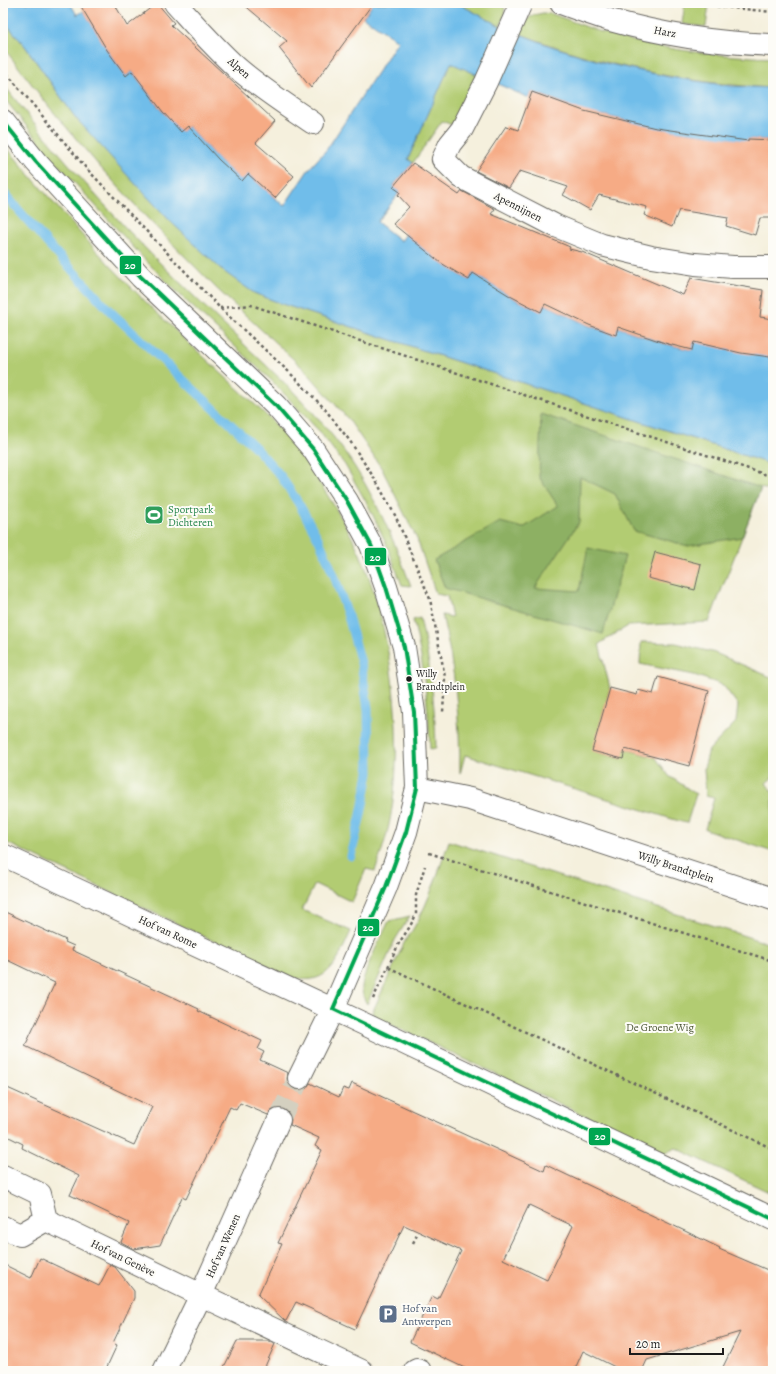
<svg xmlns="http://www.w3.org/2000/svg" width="776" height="1374" viewBox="0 0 776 1374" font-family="Alegreya,serif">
<rect width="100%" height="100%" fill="#fdfcf7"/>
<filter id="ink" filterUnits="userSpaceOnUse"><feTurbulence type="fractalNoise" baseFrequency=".025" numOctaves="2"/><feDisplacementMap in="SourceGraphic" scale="8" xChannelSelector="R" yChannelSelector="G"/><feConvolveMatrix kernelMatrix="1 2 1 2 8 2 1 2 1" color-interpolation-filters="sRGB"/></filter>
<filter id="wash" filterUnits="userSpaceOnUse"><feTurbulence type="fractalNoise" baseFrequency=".012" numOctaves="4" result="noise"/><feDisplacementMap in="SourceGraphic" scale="16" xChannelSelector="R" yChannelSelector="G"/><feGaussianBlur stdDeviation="0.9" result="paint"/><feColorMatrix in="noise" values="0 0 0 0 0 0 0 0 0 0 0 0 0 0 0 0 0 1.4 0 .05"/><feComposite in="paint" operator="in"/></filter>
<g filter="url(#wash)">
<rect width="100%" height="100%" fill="#f5f0dd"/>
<!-- green -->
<path fill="#b2cc72" stroke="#677447" d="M457 3H504L505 15 500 26Z
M685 3 709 4 706 27 682 24Z
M543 13 552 14C575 22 598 32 621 38 671 51 722 56 773 58V88C683 83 602 66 518 33 525 19 528 16 543 13Z
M3 20 25 46 75 117 172 223 254 293 285 305 773 465V492L761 488 709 622 628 626 599 644 610 688 593 751 622 759 625 749 656 758 669 776 696 794 687 823 682 822 465 755 460 774C460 721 455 667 442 615L452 617 447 596 436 594 417 539 382 469 349 420 304 369 217 289 149 220 100 167 50 108 3 47Z
M451 62 478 75 452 125 442 121 413 163 408 159Z
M3 84C51 145 101 204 156 259 187 290 219 320 250 350 284 382 317 413 344 451 374 493 393 538 411 586L402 585 386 543 369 507 345 465 319 431 272 381 182 297 147 262 53 159 3 97Z
M3 143C43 191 84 239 128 284 163 320 200 353 236 387 254 404 273 420 289 439 300 452 310 468 319 482 334 505 349 529 360 554 391 625 404 732 392 808 389 830 382 851 375 871L366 869 352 902 315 884 302 910 351 931C337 962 327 991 285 975L3 841Z
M420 618C430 661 435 704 436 748L430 749C428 704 424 663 413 620Z
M641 642 676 643 715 653 773 678V777L766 783 773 793V852L705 829 714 798 706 796 704 768 709 750 736 722 738 705 723 685 694 675 640 664Z
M449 841 773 945V1194L676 1148 665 1153 379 1019 372 1013 405 941C425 915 438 873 449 841Z
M410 916 395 940 367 1004C364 999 362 994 362 989 361 975 382 936 389 921Z"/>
<!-- forest -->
<path fill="#8db064" stroke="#546640" d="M541 414 761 488 742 537 688 546 634 531 615 494 580 477 579 522 535 588 579 591 588 548 625 556 603 634 445 588 434 560 500 522 523 528 558 506 539 477Z"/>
<!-- water -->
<path fill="#70bdea" stroke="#466c83" d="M3 3H70L77 15 84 11 108 51 126 76 132 71 160 109 181 131 188 126 219 160 242 180 248 174 284 206 309 169 327 149 398 41 363 17 371 7 366 3H457L500 26 548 45 605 63 669 77 730 86 773 88V140L748 139V148L705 135 675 131 630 129 632 122 602 115 601 121 561 102 532 92 529 98 451 63 408 159 413 163 393 186 400 192 377 222 401 241 406 234 443 264 469 280 473 273 513 298 541 311 545 304 587 325 615 335 618 327 662 343 692 350 694 342 773 348V465L285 305 254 293 223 271 172 223 127 175 75 117 25 46 3 20Z"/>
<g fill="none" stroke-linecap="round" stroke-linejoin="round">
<!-- stream -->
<path stroke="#70bdea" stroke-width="9" d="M3 192 48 244 110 311 255 447 280 475 299 504 319 540 334 575 348 616 361 663 368 709 369 773 361 815 351 856"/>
</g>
<g id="blocks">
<!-- building -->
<path fill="#f6ab85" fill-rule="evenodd" d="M79 3H114L127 26 157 3 174 23 171 25 275 121 256 143 294 176 275 198 248 174 242 181 219 160 188 126 181 132 163 112 132 71 126 76 107 50Z
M242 3H373L311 88 279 48 287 41Z
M532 92 584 111 656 128 748 141V139L773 140V218H760L755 235 726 226 728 218 679 210 672 227 644 215 647 207 599 195 590 210 563 195 568 187 520 171 509 188 476 171 506 126 518 130Z
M413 163 459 195 462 191 495 209 491 214 570 247 569 249 582 252 683 295 691 278 763 290 760 317 773 319V348H771L770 357 741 353 694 342 692 350 668 344 618 327 616 335 589 325 545 304 541 312 510 296 473 273 469 280 441 263 393 224 409 207 398 195 400 192 393 187Z
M655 552 701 564 695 590 648 578Z
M658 677 709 691 689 766 625 749 623 759 592 751 610 688 637 695 638 690 653 694Z
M3 911 66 940 65 942 74 946 72 950 199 1009 198 1011 262 1041 258 1049 264 1052 260 1060 288 1073 287 1079 288 1085 294 1089 300 1090 306 1089 310 1083 339 1097 343 1088 349 1090 352 1083 544 1171 546 1165 687 1232 720 1248 719 1249 770 1271 773 1265V1371H721L740 1332 647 1360 642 1371H623L583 1351 574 1371H471L410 1342 432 1296 438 1299 461 1251 404 1225 355 1329 296 1302 286 1321H285L258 1295 282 1244 278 1243 322 1150 315 1146 319 1138 290 1125 291 1119 289 1113 284 1108H277L272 1110 268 1115 240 1103 236 1110 230 1107 186 1199 182 1197 160 1245 134 1249 121 1242 129 1223 70 1195 79 1176 22 1148 23 1144 3 1134V1086L134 1145 152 1107 25 1046 55 983 3 958ZM529 1205 573 1226 547 1280 503 1259Z
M40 1258 99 1286 110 1265 115 1267 134 1291V1298L113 1343 117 1345 105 1371H3V1264L31 1278Z
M237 1341H269L275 1344 263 1371H222Z"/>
</g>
</g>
<g filter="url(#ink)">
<use href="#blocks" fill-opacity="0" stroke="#686660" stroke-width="1"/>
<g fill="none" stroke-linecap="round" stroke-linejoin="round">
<!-- minor-tunnel -->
<path stroke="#d4d0c0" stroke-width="22" stroke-dasharray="22 11" stroke-linecap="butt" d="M279 1120 299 1078"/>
<!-- minor casing -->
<g stroke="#686660" stroke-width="24">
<path id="minor" d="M175 3C195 25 214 47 236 67 260 88 287 105 313 123
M521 3 486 82 462 129 450 144 443 159 461 177 556 226 602 245 651 257 695 264 733 267H773
M561 3C577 9 594 15 610 20 663 35 718 43 773 45
M417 788 470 799 773 899
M299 1078 333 1009
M3 1176 40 1194 46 1220
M46 1220 201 1295 362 1371
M3 1227 20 1235 46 1220
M164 1371 201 1295 279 1120
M415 1371 417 1370 420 1371"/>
</g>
<!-- tertiary casing -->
<g stroke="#686660" stroke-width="24">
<path id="tertiary" d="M3 121 36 162 141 277 276 406 313 449 347 501 371 545 386 587 404 647 414 712 417 788 406 832 386 887 333 1009
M3 855 362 1023 773 1219"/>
</g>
<!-- path -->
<path stroke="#686660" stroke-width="2.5" stroke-dasharray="3 3" stroke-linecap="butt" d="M715 3 714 6 773 12
M3 69 86 168 220 308 289 372 324 408 350 441 376 481 396 517 430 599 445 677 443 712
M220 308 251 305 773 477
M429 853 773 961
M388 967 399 943 409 928 416 915V895L425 866
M373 999 388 967 773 1149
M413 1243 417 1235"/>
<!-- minor -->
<use href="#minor" stroke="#fff" stroke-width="22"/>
<!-- tertiary -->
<use href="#tertiary" stroke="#fff" stroke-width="22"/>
<!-- bus-1 casing -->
<g stroke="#fdfcf7" stroke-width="7">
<path id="bus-1" d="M3 121 36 162 141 277 276 406 313 449 347 501 371 545 386 587 404 647 414 712 417 788 406 832 386 887 333 1009 773 1219"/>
</g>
<!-- bus-1 -->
<use href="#bus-1" stroke="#00a651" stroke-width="4"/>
</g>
</g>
<!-- icons -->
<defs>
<g id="stadium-square" transform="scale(1)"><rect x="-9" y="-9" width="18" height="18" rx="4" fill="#2e9e5b" stroke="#fdfcf7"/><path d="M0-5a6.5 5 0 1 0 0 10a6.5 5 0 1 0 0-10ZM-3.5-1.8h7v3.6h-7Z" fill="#fff"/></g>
<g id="parking-square" transform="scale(1)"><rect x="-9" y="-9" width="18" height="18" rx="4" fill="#5c6f8a" stroke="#fdfcf7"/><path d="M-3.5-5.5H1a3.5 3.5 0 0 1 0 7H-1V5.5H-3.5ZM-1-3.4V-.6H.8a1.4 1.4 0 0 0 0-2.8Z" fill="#fff"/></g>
</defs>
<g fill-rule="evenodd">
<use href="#stadium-square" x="154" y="515"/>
<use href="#parking-square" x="388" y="1314"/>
</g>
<!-- markers -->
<circle fill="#1c1c1c" stroke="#fdfcf7" stroke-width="1.5" cx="409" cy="679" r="3.5"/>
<g text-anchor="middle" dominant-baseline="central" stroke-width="4" stroke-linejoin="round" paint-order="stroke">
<!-- bus labels -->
<g font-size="10" fill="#1c1c1c" stroke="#fdfcf7" text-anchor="start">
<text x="416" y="673">Willy<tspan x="416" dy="13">Brandtplein</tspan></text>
</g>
<!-- street labels -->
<g font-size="11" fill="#1c1c1c" stroke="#fdfcf7">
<text transform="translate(665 32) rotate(11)">Harz</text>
<text transform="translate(239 68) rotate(41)">Alpen</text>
<text transform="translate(518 207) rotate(27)">Apennijnen</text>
<text transform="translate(676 867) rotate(18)">Willy Brandtplein</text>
<text transform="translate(168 932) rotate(25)">Hof van Rome</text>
<text transform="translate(223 1246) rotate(-66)">Hof van Wenen</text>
<text transform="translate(123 1258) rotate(26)">Hof van Genève</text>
</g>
<!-- leisure labels -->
<g font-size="11" fill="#27864d" stroke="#fdfcf7" text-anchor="start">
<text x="168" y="509">Sportpark<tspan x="168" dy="13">Dichteren</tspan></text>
</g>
<!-- park labels -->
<g font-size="11" fill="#505a3a" stroke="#fdfcf7">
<text x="660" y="1027">De Groene Wig</text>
</g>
<!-- service labels -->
<g font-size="11" fill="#4e5e75" stroke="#fdfcf7" text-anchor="start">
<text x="402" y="1308">Hof van<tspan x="402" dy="13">Antwerpen</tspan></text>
</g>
</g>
<g stroke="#fdfcf7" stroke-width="1.5">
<rect x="119" y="255" width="23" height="20" rx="4" fill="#00a651"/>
<rect x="364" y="547" width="23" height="19" rx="4" fill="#00a651"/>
<rect x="357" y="918" width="23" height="19" rx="4" fill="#00a651"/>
<rect x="588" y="1127" width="23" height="19" rx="4" fill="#00a651"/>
</g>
<g font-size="11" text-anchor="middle" font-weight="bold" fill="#fff">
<text x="130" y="269">20</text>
<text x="375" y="561">20</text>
<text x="368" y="931">20</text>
<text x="600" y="1140">20</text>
</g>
<!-- margin -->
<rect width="776" height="1374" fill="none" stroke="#fdfcf7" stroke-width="16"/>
<!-- scale -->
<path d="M630 1348v6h93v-6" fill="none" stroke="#1c1c1c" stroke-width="2"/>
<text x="636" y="1348" font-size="12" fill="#1c1c1c" stroke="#fdfcf7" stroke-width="3" paint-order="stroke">20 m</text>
</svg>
